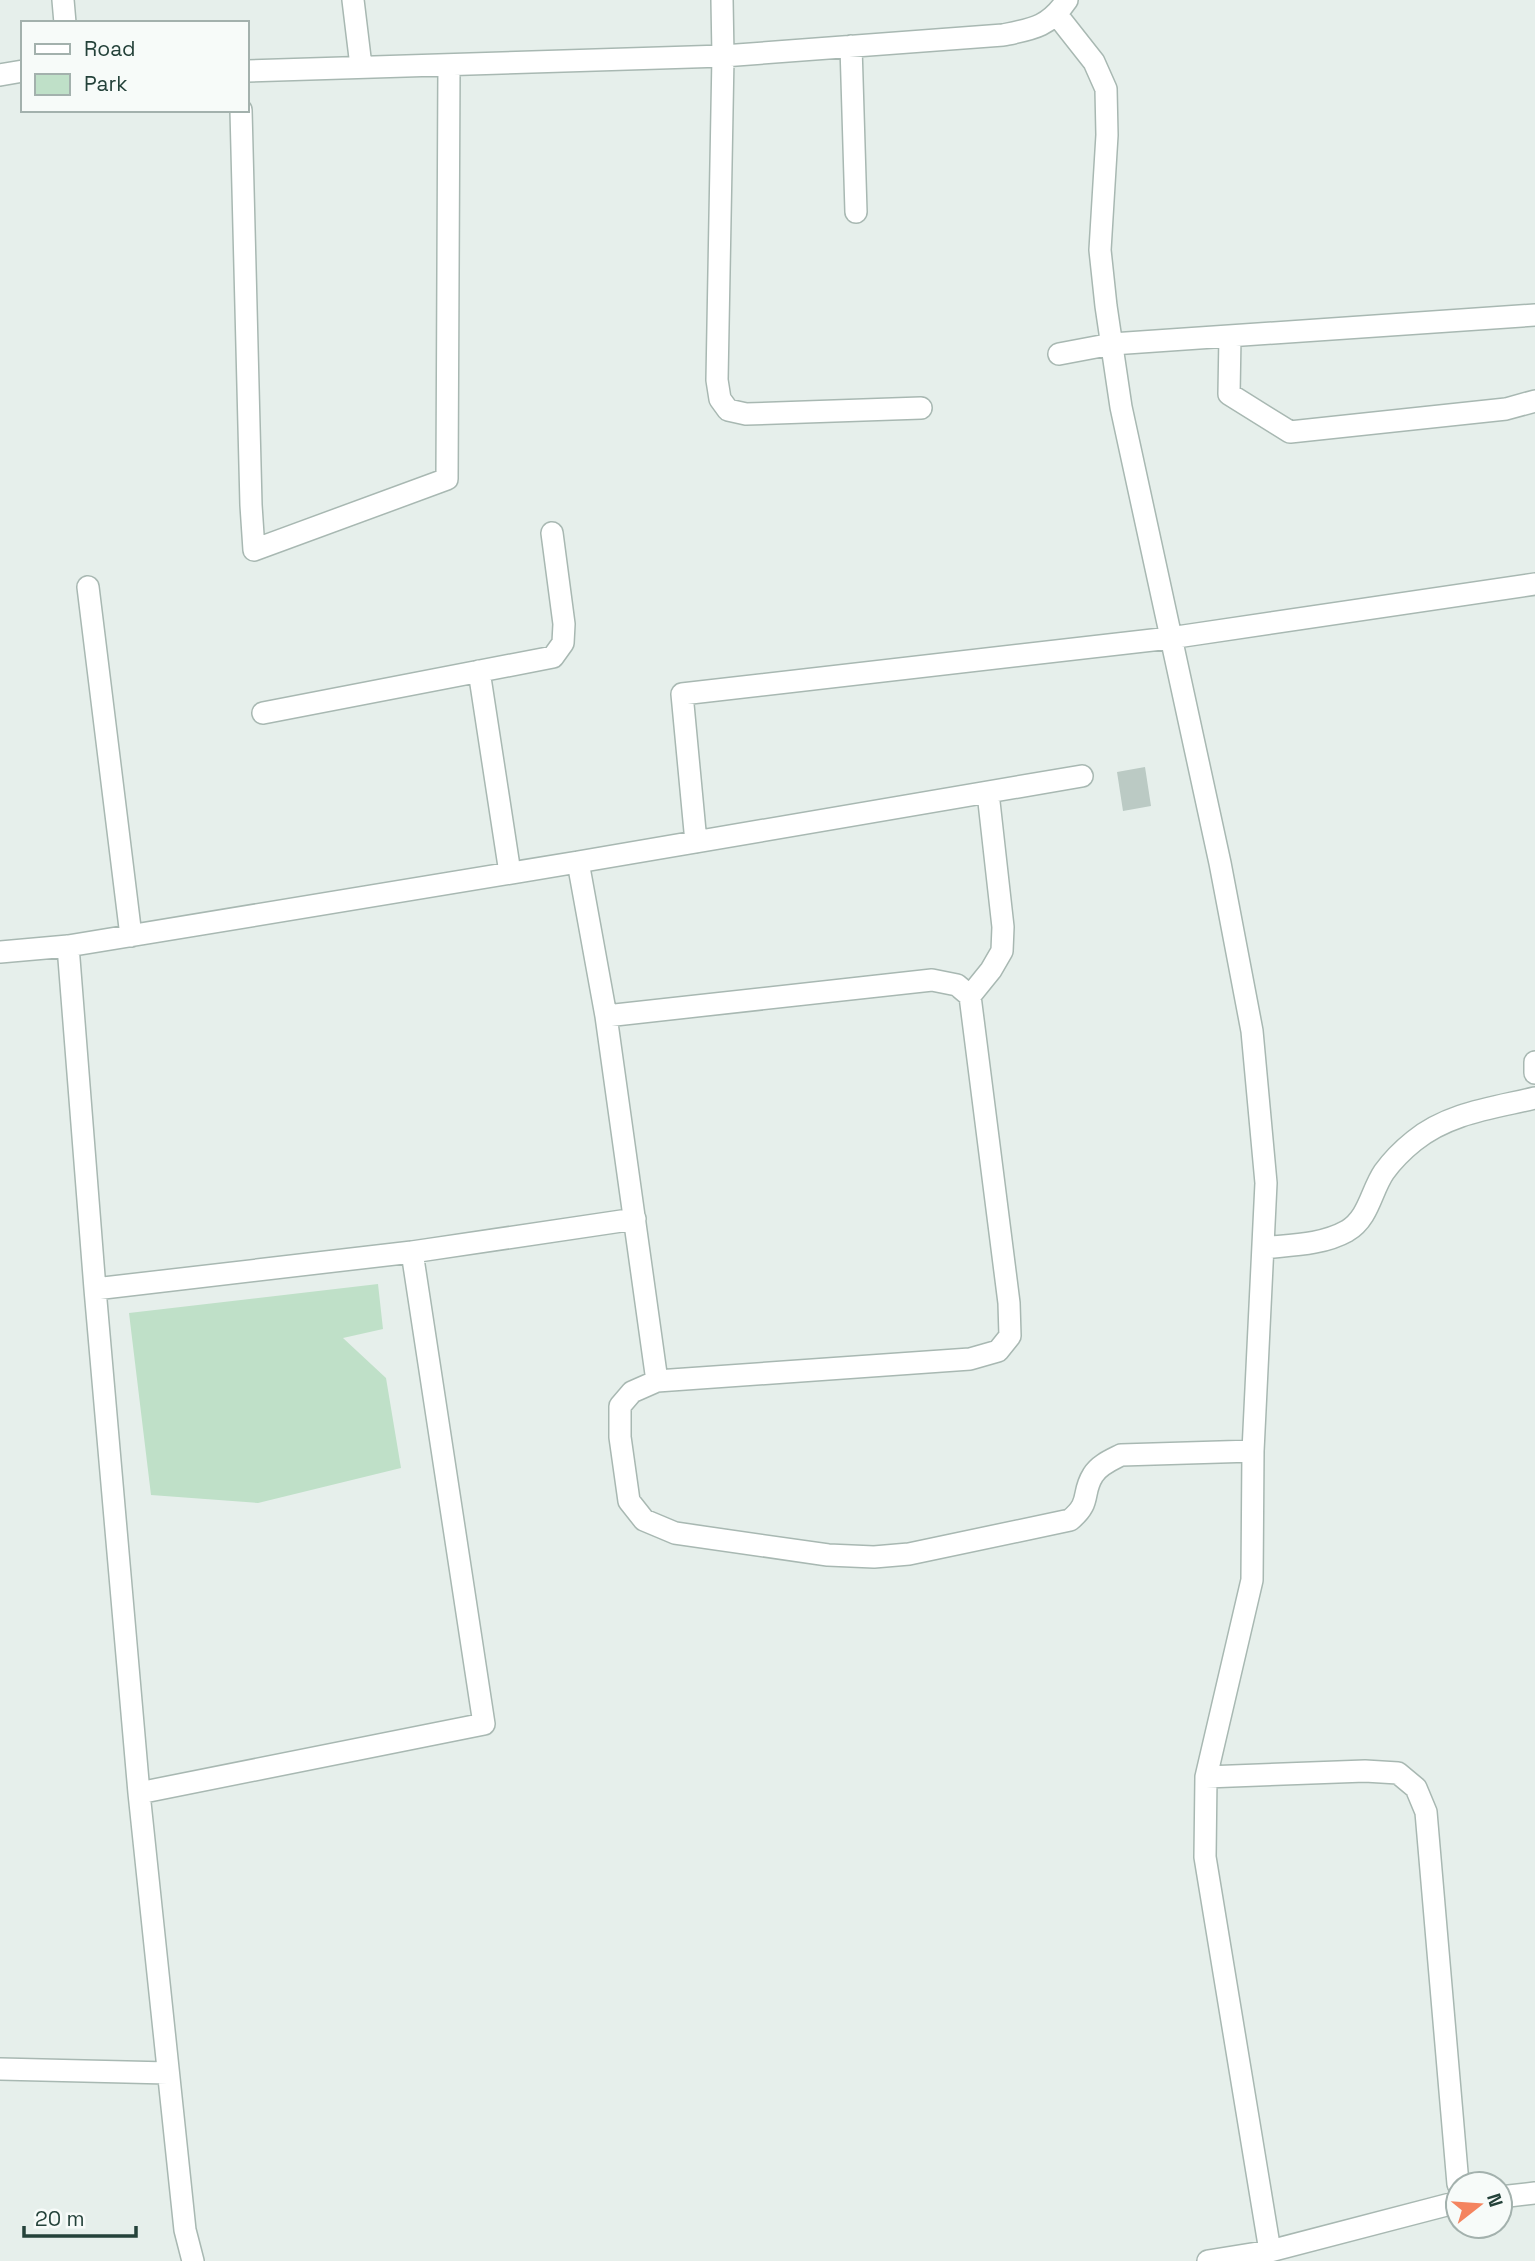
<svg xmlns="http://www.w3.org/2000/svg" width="1535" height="2261" viewBox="0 0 1535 2261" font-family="'Space Grotesk',sans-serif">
<rect width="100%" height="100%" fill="#e6efeb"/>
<!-- green -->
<path fill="#bfe0c8" d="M378 1284 383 1329 343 1338 386 1378 401 1468 258 1503 151 1495 129 1313Z"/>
<!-- building -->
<path fill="#bbcac4" d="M1145 767 1151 806 1123 811 1117 772Z"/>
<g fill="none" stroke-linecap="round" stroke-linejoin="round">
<!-- minor casing -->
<g stroke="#a8b8b2" stroke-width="24">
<path id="minor" d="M63 0 65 23
M353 0 361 66
M722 0 723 56 717 380 720 399 728 410 746 414 921 408
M1057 15 1094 62 1106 89 1107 135 1100 250 1106 306 1121 407 1220 863 1252 1031 1266 1183 1253 1451 1252 1580 1206 1777 1205 1857 1270 2251
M851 46 856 212
M247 71 723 56 1003 35C1033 29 1049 27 1067 0
M0 75 23 71
M241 110 251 505 254 550 447 479 449 65
M1230 336 1229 394 1290 432 1506 409 1535 401
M1059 354 1112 344 1535 315
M88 587 131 936
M479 671 510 873
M263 713 553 657 563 643 564 624 552 533
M696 842 682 694 1170 638 1535 584
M578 862 1082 776
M68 946 95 1289 139 1793 185 2230 193 2261
M0 952 68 946 578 862 606 1016 657 1381
M970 996 991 970 1002 951 1003 927 988 793
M606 1016 932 980 957 985 970 996 1009 1303 1010 1336 998 1351 970 1359 657 1381 632 1392 620 1406V1437L629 1501 644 1520 675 1533 828 1555 874 1557 909 1554 1070 1520C1092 1502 1081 1494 1093 1475 1099 1465 1111 1460 1121 1455L1253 1451
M1535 1062V1073
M1263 1248C1291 1245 1322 1245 1347 1231 1369 1218 1371 1191 1384 1172 1392 1161 1404 1149 1414 1141 1448 1113 1493 1108 1535 1098
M95 1289 412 1252 635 1219
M1206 1777 1365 1771 1398 1773 1416 1788 1426 1812 1458 2184
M139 1793 484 1724 412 1252
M0 2069 168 2073
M1500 2197 1535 2193
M1208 2261 1270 2251 1458 2202"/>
</g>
<!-- minor -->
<use href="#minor" stroke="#fff" stroke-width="21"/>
</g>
<!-- legend -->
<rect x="21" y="21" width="228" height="91" fill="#f7fbf9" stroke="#a3b1ad" stroke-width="2"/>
<rect x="35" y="44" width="35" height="10" fill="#ffffff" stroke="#a3b1ad" stroke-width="2"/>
<text x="84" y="56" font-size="21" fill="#24423a">Road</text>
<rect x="35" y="74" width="35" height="21" fill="#bfe0c8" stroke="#a3b1ad" stroke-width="2"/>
<text x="84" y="91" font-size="21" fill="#24423a">Park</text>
<!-- north arrow -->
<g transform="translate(1479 2205) rotate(73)"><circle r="33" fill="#f7fbf9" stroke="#a3b1ad" stroke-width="2"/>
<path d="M0-5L12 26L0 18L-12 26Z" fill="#f4845f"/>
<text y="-10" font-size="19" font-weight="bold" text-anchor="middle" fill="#24423a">N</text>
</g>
<!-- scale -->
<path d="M24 2226v10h112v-10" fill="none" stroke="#24423a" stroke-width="3.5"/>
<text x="35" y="2226" font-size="21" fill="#24423a" stroke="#f7fbf9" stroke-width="5" paint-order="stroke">20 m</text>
</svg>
